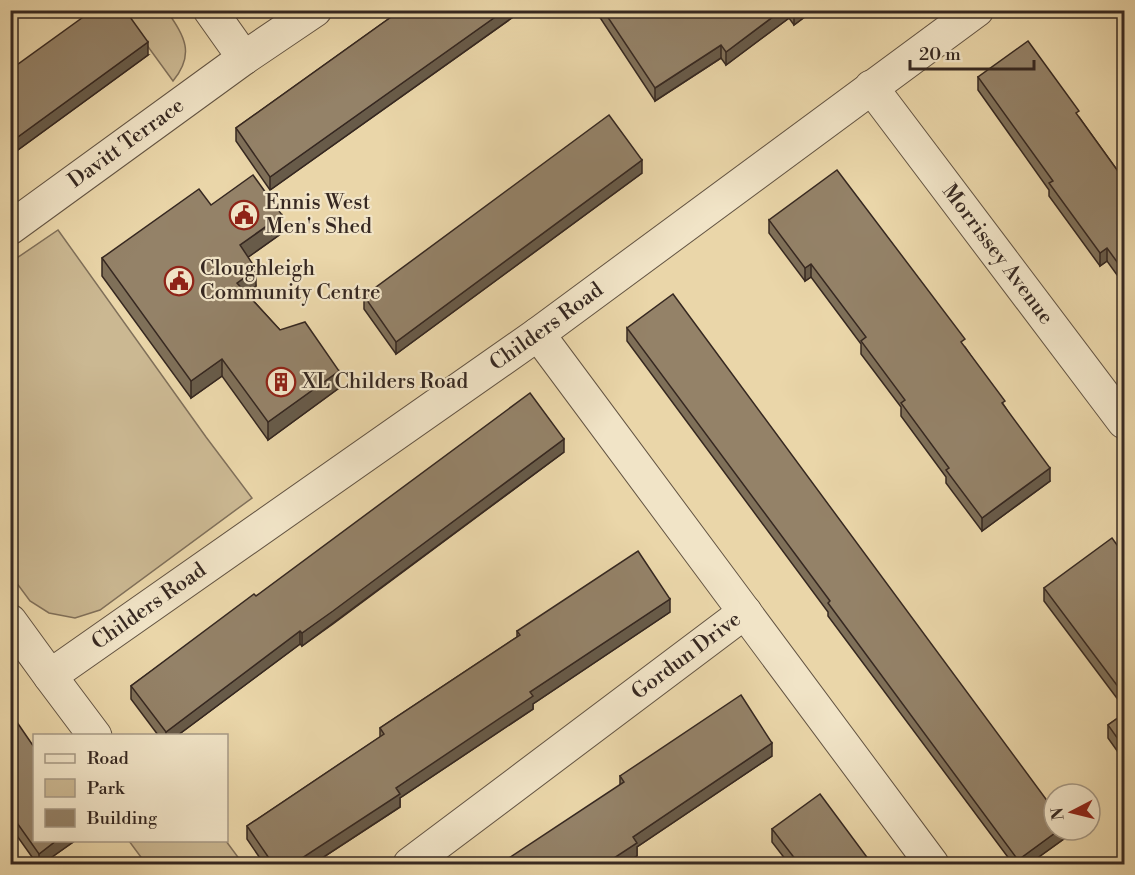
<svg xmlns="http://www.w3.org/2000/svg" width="1135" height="875" viewBox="0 0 1135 875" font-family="'Libre Bodoni',serif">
<rect width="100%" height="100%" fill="#ead6a9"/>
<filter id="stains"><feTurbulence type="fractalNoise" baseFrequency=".00333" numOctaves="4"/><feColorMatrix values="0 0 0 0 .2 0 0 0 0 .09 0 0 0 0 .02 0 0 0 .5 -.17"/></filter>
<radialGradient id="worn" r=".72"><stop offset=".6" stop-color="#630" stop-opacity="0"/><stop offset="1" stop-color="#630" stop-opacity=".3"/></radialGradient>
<!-- green -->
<path fill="#cbb892" stroke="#80705a" stroke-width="1.5" d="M122 11H167C185 37 195 54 173 81Z
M58 230 206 437 252 498 100 610 75 618 49 613 30 601 10 574 11 262Z
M129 841H226L243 864H146Z"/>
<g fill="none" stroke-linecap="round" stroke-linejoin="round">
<!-- minor casing -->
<g stroke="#635443" stroke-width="35">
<g id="minor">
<path d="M210 10 244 58"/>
<path id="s1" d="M871 87 1124 422"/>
<path id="s2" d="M10 228 244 58 315 10"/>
<path d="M538 334 932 864"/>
<path id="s3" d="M10 621 50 676 538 334 977 10"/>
<path d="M50 676 95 736"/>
<path id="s4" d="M410 864 745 612"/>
</g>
</g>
<!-- minor -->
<use href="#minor" stroke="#f1e4c7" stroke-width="33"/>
</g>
<!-- wall -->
<path fill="#7f7059" stroke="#362821" stroke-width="1.5" d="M401 10H523L270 190 236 141V128Z
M595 10H814L794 25 789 18 726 65 721 58 655 101Z
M148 55 15 152 13 150 10 70Z
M978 77 1079 117 1125 181V286L1107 261 1100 266 1049 196V190L978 90Z
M642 173 396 354 364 309V296Z
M211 205 282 233 248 257 256 286 246 293 280 330 339 388 268 440 222 376 191 398 102 276V258Z
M769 220 965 347 1005 407 1050 481 982 531 946 483V477L901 416V407L861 354V344L811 277 805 281 769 233Z
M627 328 1065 830V838L1029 864H1013L828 616V612L627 341Z
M564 452 333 624 302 646 300 644 178 735H158L131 699V686L256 596Z
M1125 556V709L1044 601V588Z
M670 612 533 704V709L400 798V807L313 864H264L247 839V826L380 737V728L517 637V631Z
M10 712 76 840 42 864H37L10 826Z
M1125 713V762L1108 738V725Z
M772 756 637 847V856L620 785V776Z
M772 829 872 864H789L772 842Z"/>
<!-- shaded-wall -->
<path fill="#685b49" stroke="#362821" stroke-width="1.5" d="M505 10H523L270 190V177Z
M782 10H789V18L726 65V52Z
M796 10H814L794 25V12Z
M148 42V55L15 152V139Z
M721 45V58L655 101V88Z
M13 137V150L10 152V139Z
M642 160V173L396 354V342Z
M282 215V233L240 263V245Z
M1107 248V261L1100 266V253Z
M811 264V277L805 281V268Z
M256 269V286L237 300V283Z
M222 359V376L191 398V381Z
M339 371V388L268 440V422Z
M564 439V452L302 646V633Z
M1050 468V481L982 531V518Z
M670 599V612L533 704V709L400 798V807L313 864H293L396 788 530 692Z
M300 631V644L178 735H166V732Z
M772 743V756L637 847V856L624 864H605L633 837Z
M1059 830H1065V838L1029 864H1018V860Z
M57 840H76L42 864H39V854Z"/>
<!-- building -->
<path fill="#948268" stroke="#362821" stroke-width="1.5" d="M93 10H125L148 42 15 139 13 137 10 139V70Z
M401 10H505L270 177 236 128Z
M603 10H782L726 52 721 45 655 88Z
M1028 41 1079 111 1076 113 1125 181V273L1107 248 1100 253 1049 183 1053 181 978 77Z
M609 115 642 160 396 342 364 296Z
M837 170 965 339 961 342 1005 401 1002 403 1050 468 982 518 946 470 949 468 901 403 905 400 861 341 866 337 811 264 805 268 769 220Z
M253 175 282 215 240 245 256 269 237 283 280 330 305 322 339 371 268 422 222 359 191 381 102 258 199 189 211 205Z
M673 294 1054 810V830H1059L1018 860 828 603 830 601 627 328Z
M530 393 564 439 333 611 302 633 300 631 166 732 131 686 254 594 256 596Z
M1112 538 1125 556V696L1044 588Z
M638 551 670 599 530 692 533 696 396 788 400 794 293 864H273L247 826 384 734 380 728 520 635 517 631Z
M741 695 772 743 633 837 637 843 605 864H500L624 782 620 776Z
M10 712 34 747V840H57L39 854 10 813Z
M1125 713V749L1108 725Z
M820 794 872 864H799L772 829Z"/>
<!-- icons -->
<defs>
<g id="civic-ring" transform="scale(1.5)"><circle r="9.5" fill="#f1e4c7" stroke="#8f2418" stroke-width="1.5"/><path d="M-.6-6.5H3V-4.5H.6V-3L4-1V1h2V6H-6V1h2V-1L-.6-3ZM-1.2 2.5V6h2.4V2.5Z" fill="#8f2418"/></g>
<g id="building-ring" transform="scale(1.5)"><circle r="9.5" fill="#f1e4c7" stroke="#8f2418" stroke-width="1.5"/><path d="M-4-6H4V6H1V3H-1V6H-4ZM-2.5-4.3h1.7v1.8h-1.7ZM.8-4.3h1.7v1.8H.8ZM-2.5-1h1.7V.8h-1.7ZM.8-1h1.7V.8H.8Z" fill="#8f2418"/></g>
</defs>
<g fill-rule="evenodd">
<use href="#civic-ring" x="244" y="215"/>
<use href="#civic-ring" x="179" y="281"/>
<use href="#building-ring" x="281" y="382"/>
</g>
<g text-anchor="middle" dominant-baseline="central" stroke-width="4.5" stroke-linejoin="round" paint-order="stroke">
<!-- street labels -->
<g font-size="21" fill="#362821" stroke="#f1e4c7">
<text stroke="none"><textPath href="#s2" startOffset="144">Davitt Terrace</textPath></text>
<text stroke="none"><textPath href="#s1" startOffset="210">Morrissey Avenue</textPath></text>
<text stroke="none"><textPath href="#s3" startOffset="675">Childers Road</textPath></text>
<text stroke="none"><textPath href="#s3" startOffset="189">Childers Road</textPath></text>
<text stroke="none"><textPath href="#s4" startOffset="346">Gordun Drive</textPath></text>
</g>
<!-- poi labels -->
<g font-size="21" fill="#362821" stroke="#f1e4c7" text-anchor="start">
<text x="265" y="203">Ennis West<tspan x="265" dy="24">Men's Shed</tspan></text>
<text x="200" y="269">Cloughleigh<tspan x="200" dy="24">Community Centre</tspan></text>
<text x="302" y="382">XL Childers Road</text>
</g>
</g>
<!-- margin -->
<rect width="1135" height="875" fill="none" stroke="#ead6a9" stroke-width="36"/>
<rect x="12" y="12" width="1111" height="851" fill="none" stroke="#362821" stroke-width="3"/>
<rect x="18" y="18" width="1099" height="839" fill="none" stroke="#362821" stroke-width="1.5"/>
<!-- legend -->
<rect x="33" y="734" width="195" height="108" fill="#f1e4c7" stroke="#a69985" stroke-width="1.5"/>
<rect x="45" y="754" width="30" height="9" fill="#f1e4c7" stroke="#a69985" stroke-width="1.5"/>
<text x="87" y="764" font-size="18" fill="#362821">Road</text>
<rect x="45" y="779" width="30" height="18" fill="#cbb892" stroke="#a69985" stroke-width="1.5"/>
<text x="87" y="794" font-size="18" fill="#362821">Park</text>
<rect x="45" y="809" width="30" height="18" fill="#948268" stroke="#a69985" stroke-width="1.5"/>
<text x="87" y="824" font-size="18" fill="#362821">Building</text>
<!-- north arrow -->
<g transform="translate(1072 812) rotate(263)"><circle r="28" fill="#f1e4c7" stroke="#a69985" stroke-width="1.5"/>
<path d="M0-4.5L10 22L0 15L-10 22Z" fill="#8f2418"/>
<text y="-9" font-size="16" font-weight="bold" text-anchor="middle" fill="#362821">N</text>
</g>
<!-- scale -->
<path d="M910 60v9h124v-9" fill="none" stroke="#362821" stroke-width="3"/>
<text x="919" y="60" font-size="18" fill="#362821" stroke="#f1e4c7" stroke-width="4.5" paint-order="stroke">20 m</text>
<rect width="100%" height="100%" filter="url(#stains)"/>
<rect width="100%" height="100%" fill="url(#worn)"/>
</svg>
